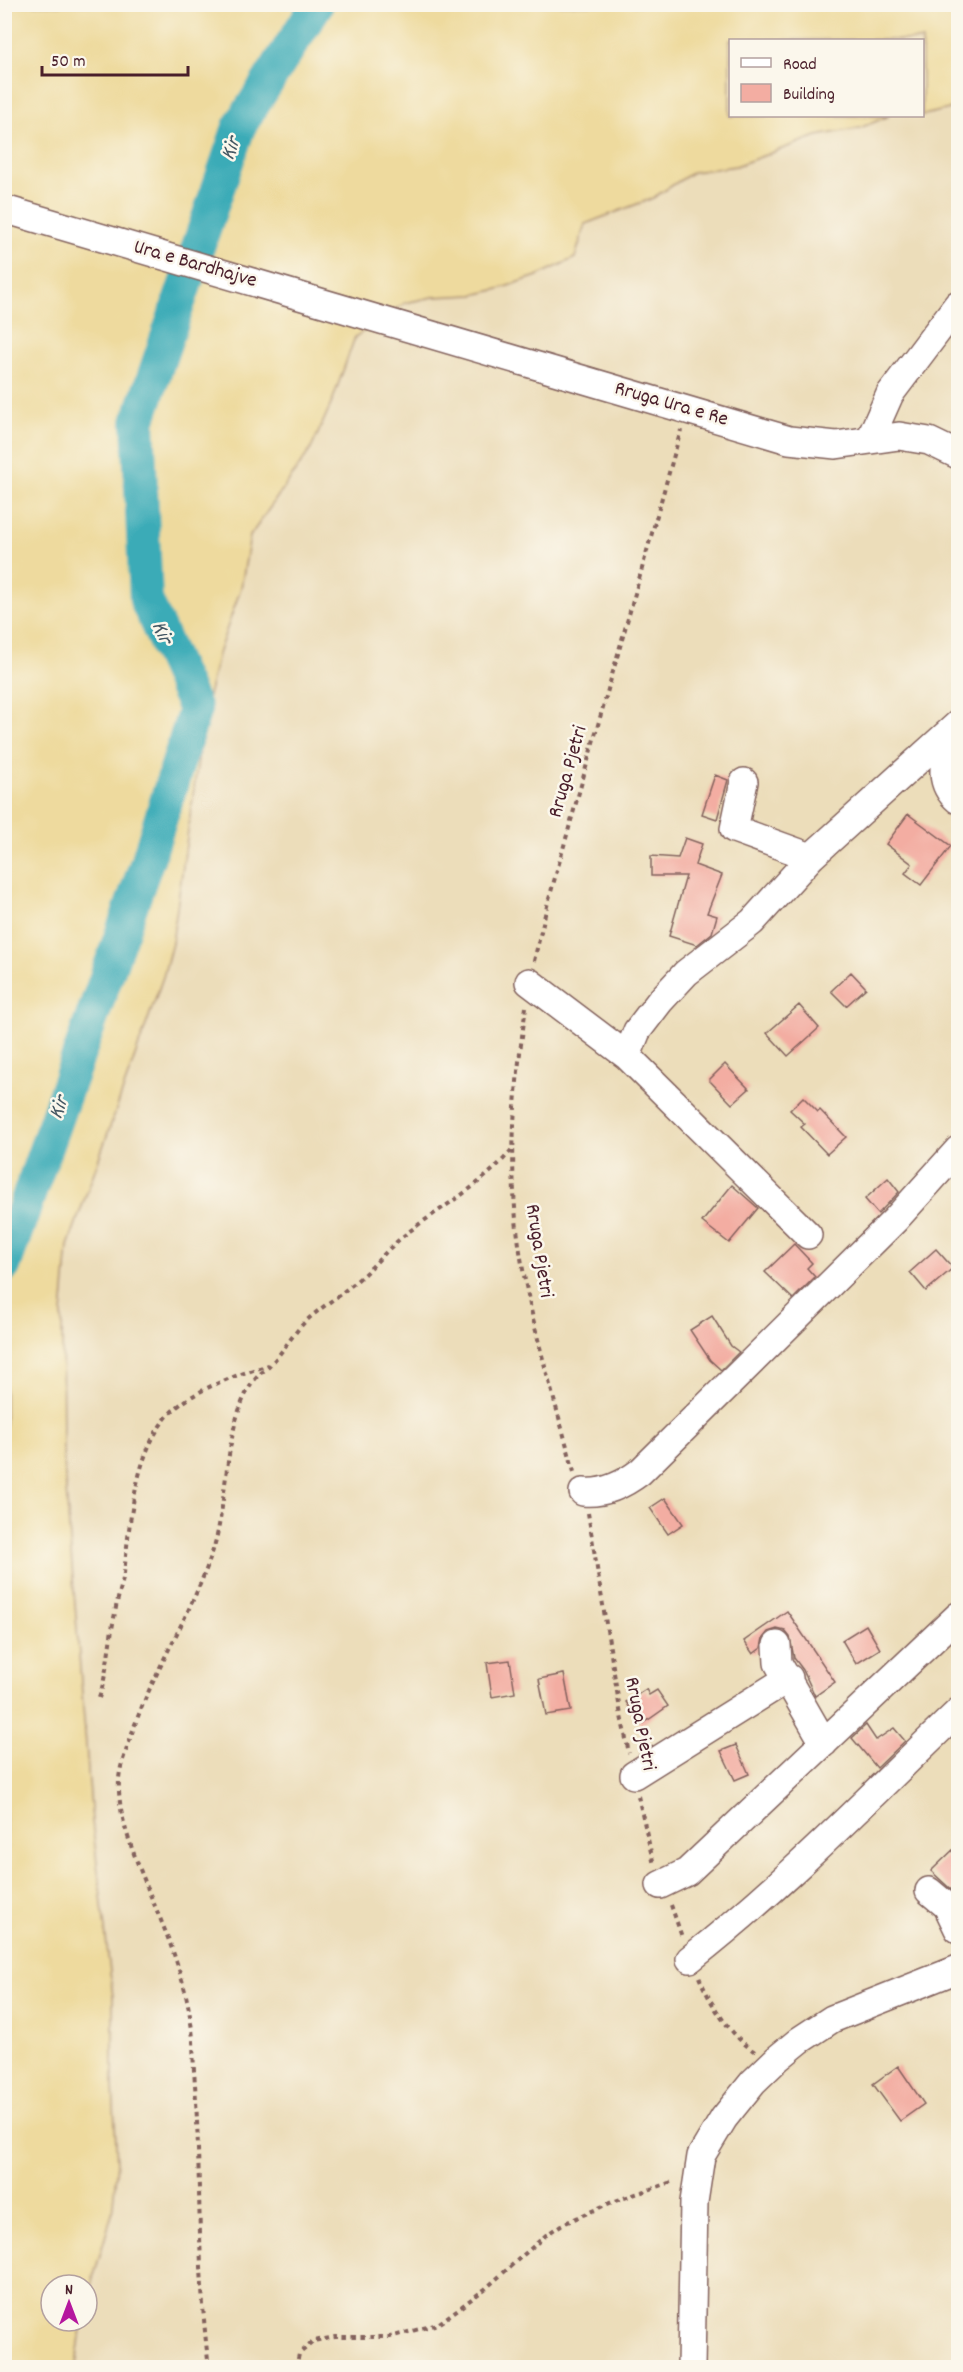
<svg xmlns="http://www.w3.org/2000/svg" width="963" height="2372" viewBox="0 0 963 2372" font-family="Dekko,sans-serif">
<rect width="100%" height="100%" fill="#fbf7ec"/>
<filter id="ink" filterUnits="userSpaceOnUse"><feTurbulence type="fractalNoise" baseFrequency=".0167" numOctaves="2"/><feDisplacementMap in="SourceGraphic" scale="12" xChannelSelector="R" yChannelSelector="G"/><feConvolveMatrix kernelMatrix="1 2 1 2 8 2 1 2 1" color-interpolation-filters="sRGB"/></filter>
<filter id="wash" filterUnits="userSpaceOnUse"><feTurbulence type="fractalNoise" baseFrequency=".008" numOctaves="4" result="noise"/><feDisplacementMap in="SourceGraphic" scale="24" xChannelSelector="R" yChannelSelector="G"/><feGaussianBlur stdDeviation="1.35" result="paint"/><feColorMatrix in="noise" values="0 0 0 0 0 0 0 0 0 0 0 0 0 0 0 0 0 1.4 0 .05"/><feComposite in="paint" operator="in"/></filter>
<g filter="url(#wash)">
<rect width="100%" height="100%" fill="#ecddba"/>
<!-- sand -->
<path fill="#eeda9e" stroke="#9c7c64" stroke-width="1.5" d="M5 5H958V107L924 115H922V40H730V116H889L860 128 817 136 736 166 693 172 653 198 585 224 575 258 537 276 499 289 473 295 433 297 405 303 355 337 332 402 311 449 250 536 241 588 218 654 206 704 172 943 163 977 68 1246 62 1314 63 1451 92 1821 113 1997V2086L117 2163 112 2214 87 2299V2285H51V2321H82L76 2367 5 2368Z"/>
<g fill="none" stroke-linecap="round" stroke-linejoin="round">
<!-- river -->
<path stroke="#3babb7" stroke-width="34" d="M4 1266 150 853 195 709 146 600 138 422 239 127 317 4"/>
</g>
<g id="blocks">
<!-- building -->
<path fill="#f3ada2" d="M715 775 728 780 717 819 702 814Z
M908 814 951 846 921 885 905 873 912 864 886 844Z
M685 838 702 844 695 865 722 875 707 913 717 916 712 933 697 945 669 936 686 876H651V856L678 858Z
M851 972 866 988 846 1006 831 991Z
M799 1005 819 1028 788 1056 767 1033Z
M725 1064 749 1089 732 1104 709 1080Z
M803 1097 818 1112 820 1110 846 1137 827 1154 801 1127 805 1124 790 1110Z
M888 1178 899 1192 878 1214 865 1199Z
M732 1185 758 1208 729 1243 702 1222Z
M794 1244 812 1263 807 1268 815 1277 793 1299 765 1272Z
M936 1249 953 1268 926 1291 910 1272Z
M712 1316 731 1346 739 1352 721 1370 710 1360 690 1330Z
M665 1498 683 1524 668 1534 650 1508Z
M787 1611 835 1682 815 1696 803 1670 794 1658 790 1637 785 1631 777 1629 768 1632 763 1638 761 1648 753 1654 744 1641Z
M866 1625 880 1649 856 1664 842 1640Z
M510 1660 515 1693 492 1697 487 1663Z
M564 1674 571 1711 546 1715 539 1679Z
M646 1689 649 1695 657 1690 668 1706 641 1725 626 1702Z
M866 1725 876 1740 894 1728 905 1741 877 1768 852 1738Z
M736 1745 749 1774 735 1780 721 1751Z
M958 1845V1896L931 1871Z
M898 2066 924 2104 900 2121 873 2084Z"/>
</g>
</g>
<g filter="url(#ink)">
<use href="#blocks" fill-opacity="0" stroke="#83625d" stroke-width="1.5"/>
<g fill="none" stroke-linecap="round" stroke-linejoin="round">
<!-- minor casing -->
<g stroke="#83625d" stroke-width="30">
<path id="minor" d="M4 209 789 440 836 445 899 436 929 441 958 455
M870 439 890 394 958 304
M951 731C946 757 935 781 958 800
M744 782 734 829 811 857
M529 982 627 1056
M808 1235 627 1056 637 1031 660 1001 686 973 752 922 811 857 958 724
M583 1492C605 1494 623 1485 640 1472L895 1220 958 1150
M777 1645 778 1663 824 1743
M634 1775 789 1678
M660 1885 687 1872 958 1616
M929 1891 947 1906 958 1929
M690 1959C786 1884 871 1795 958 1712
M691 2368 694 2202 701 2156 724 2118 753 2082 778 2058 800 2040 832 2019 958 1969"/>
</g>
<!-- path -->
<path stroke="#83625d" stroke-width="4" stroke-dasharray="4.5 4.5" stroke-linecap="butt" d="M534 961 547 906 681 430
M526 1007C516 1076 509 1149 516 1219 524 1303 552 1390 574 1472
M588 1513 621 1716 629 1753
M99 1698C108 1671 109 1641 115 1613 117 1599 122 1586 124 1573 130 1522 135 1441 177 1407 203 1386 237 1375 269 1365
M638 1796 654 1865
M671 1905 682 1937
M699 1977C711 2005 730 2035 755 2052
M209 2368C196 2269 202 2170 194 2071 193 2055 194 2039 191 2023 185 1977 167 1934 149 1892 135 1856 117 1818 119 1779 120 1765 126 1752 130 1739 151 1673 192 1615 213 1550 229 1501 223 1416 257 1377 261 1372 268 1369 272 1363 285 1349 293 1333 307 1320 324 1305 344 1293 361 1277 376 1264 389 1247 406 1234 442 1206 484 1185 513 1148
M296 2368 299 2354 314 2341 335 2337H390L438 2324 485 2289 546 2235 561 2225 612 2202 675 2181"/>
<!-- minor -->
<use href="#minor" stroke="#fff" stroke-width="27"/>
</g>
</g>
<g text-anchor="middle" dominant-baseline="central" stroke-width="5" stroke-linejoin="round" paint-order="stroke">
<!-- street labels -->
<g font-size="21" fill="#4a1f2b" stroke="#fbf7ec">
<text transform="translate(195 265) rotate(16)">Ura e Bardhajve</text>
<text transform="translate(671 405) rotate(16)">Rruga Ura e Re</text>
<text transform="translate(569 772) rotate(-74)">Rruga Pjetri</text>
<text transform="translate(538 1251) rotate(81)">Rruga Pjetri</text>
<text transform="translate(639 1724) rotate(79)">Rruga Pjetri</text>
</g>
<!-- water labels -->
<g font-size="22" font-style="italic" fill="#445763" stroke="#fbf7ec">
<text transform="translate(232 149) rotate(-71)">Kir</text>
<text transform="translate(161 633) rotate(66)">Kir</text>
<text transform="translate(60 1108) rotate(-71)">Kir</text>
</g>
</g>
<!-- margin -->
<rect width="963" height="2372" fill="none" stroke="#fbf7ec" stroke-width="24"/>
<!-- legend -->
<rect x="729" y="39" width="195" height="78" fill="#fbf7ec" stroke="#b4a19f" stroke-width="1.5"/>
<rect x="741" y="58" width="30" height="9" fill="#ffffff" stroke="#b4a19f" stroke-width="1.5"/>
<text x="783" y="69" font-size="18" fill="#4a1f2b">Road</text>
<rect x="741" y="84" width="30" height="18" fill="#f3ada2" stroke="#b4a19f" stroke-width="1.5"/>
<text x="783" y="99" font-size="18" fill="#4a1f2b">Building</text>
<!-- north arrow -->
<g transform="translate(69 2303)"><circle r="28" fill="#fbf7ec" stroke="#b4a19f" stroke-width="1.5"/>
<path d="M0-4.5L10 22L0 15L-10 22Z" fill="#b5179e"/>
<text y="-9" font-size="16" font-weight="bold" text-anchor="middle" fill="#4a1f2b">N</text>
</g>
<!-- scale -->
<path d="M42 66v9h146v-9" fill="none" stroke="#4a1f2b" stroke-width="3"/>
<text x="51" y="66" font-size="18" fill="#4a1f2b" stroke="#fbf7ec" stroke-width="4.5" paint-order="stroke">50 m</text>
</svg>
